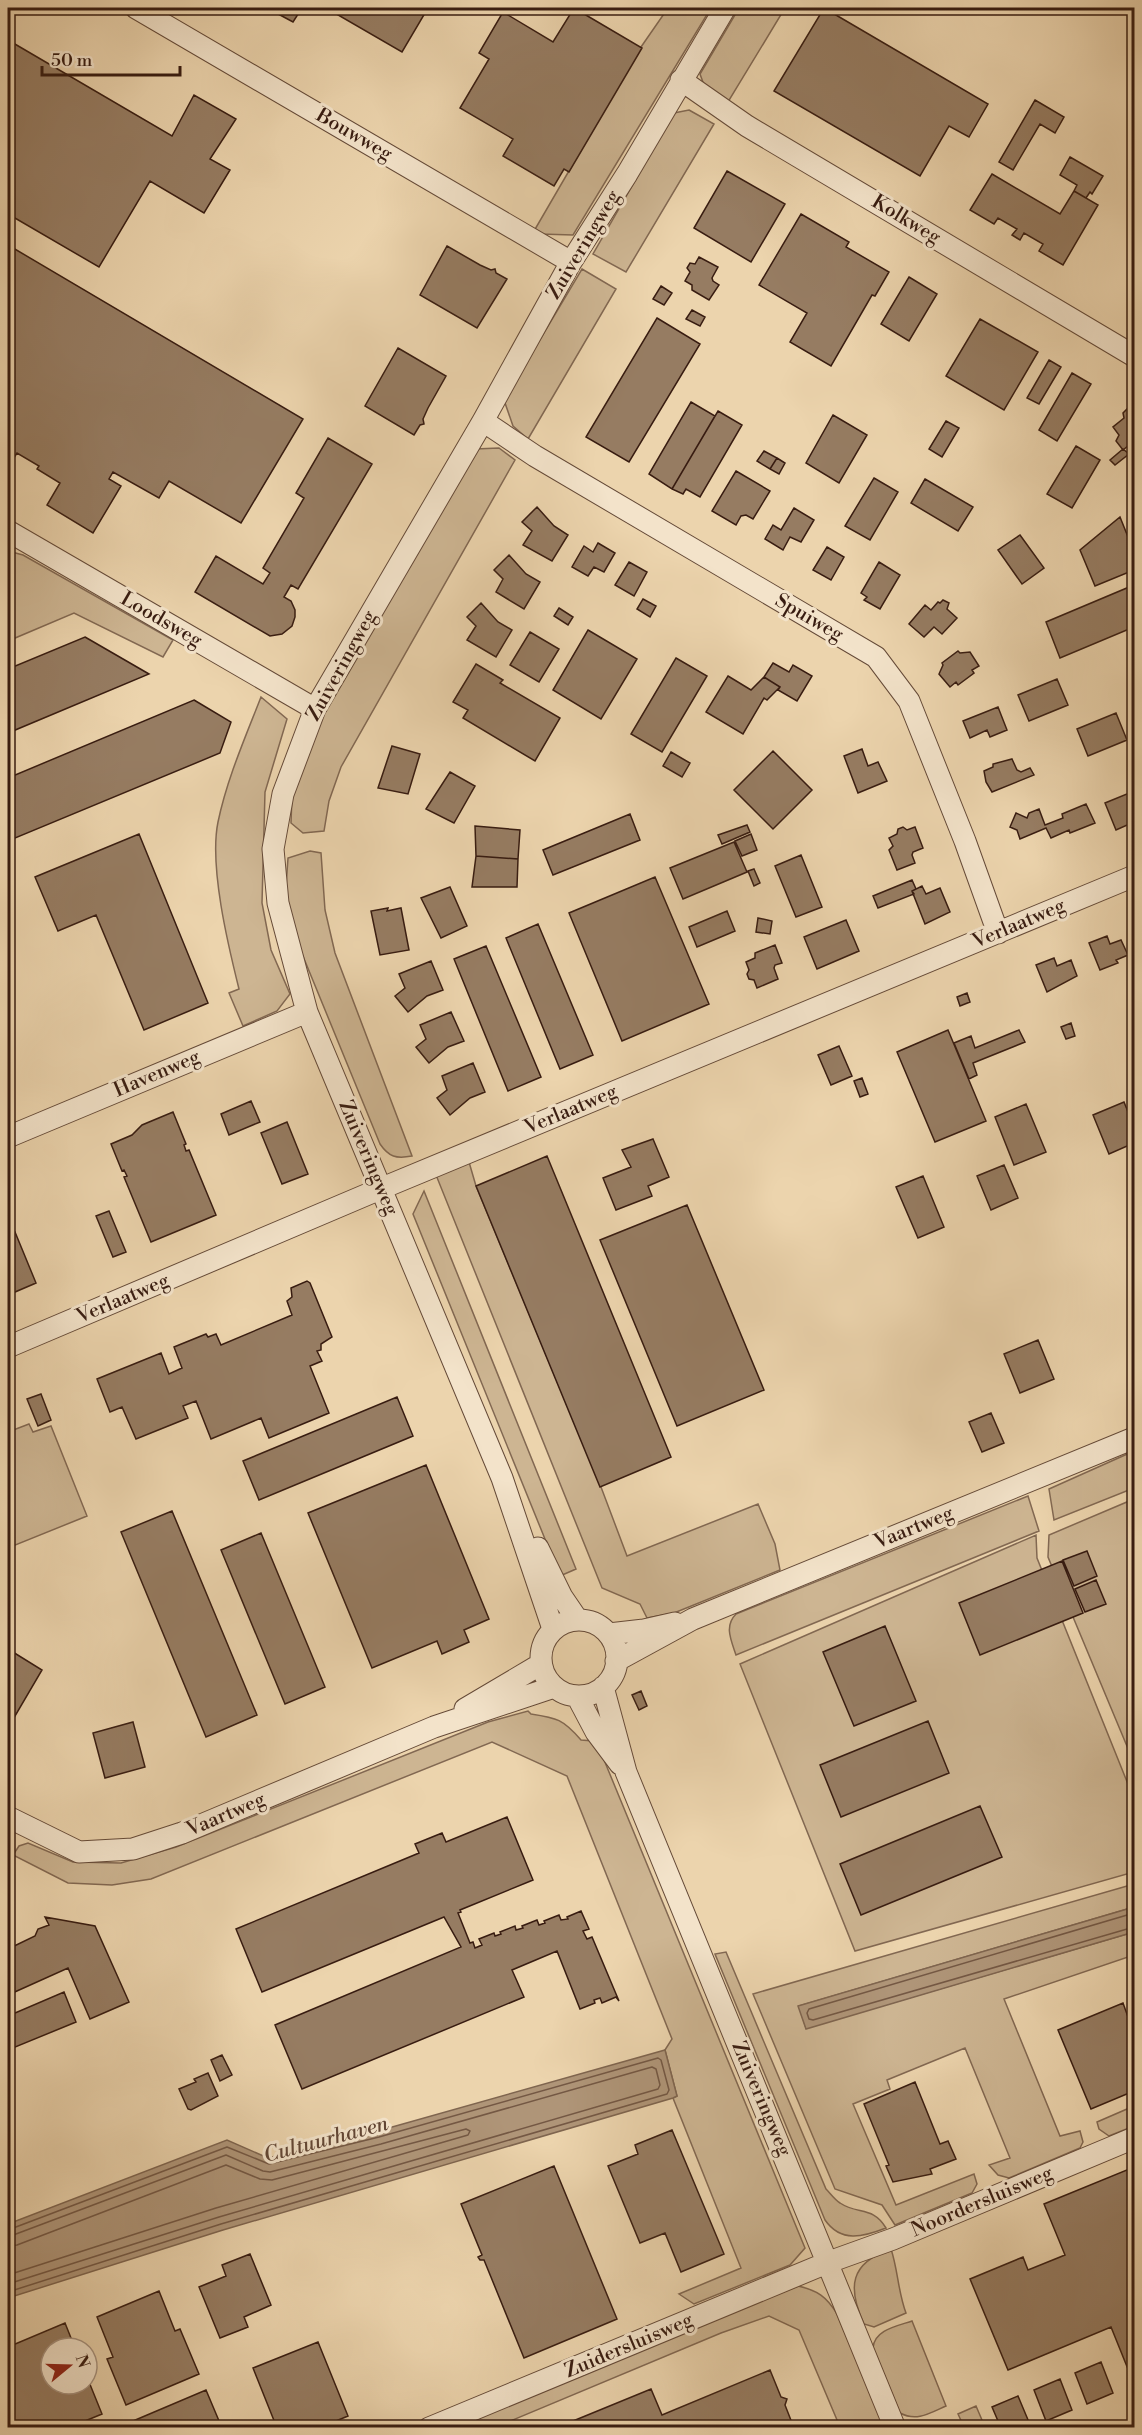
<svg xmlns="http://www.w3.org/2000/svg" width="1142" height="2435" viewBox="0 0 1142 2435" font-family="'Libre Bodoni',serif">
<rect width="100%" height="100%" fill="#ecd4ad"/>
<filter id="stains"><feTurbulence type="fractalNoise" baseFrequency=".00333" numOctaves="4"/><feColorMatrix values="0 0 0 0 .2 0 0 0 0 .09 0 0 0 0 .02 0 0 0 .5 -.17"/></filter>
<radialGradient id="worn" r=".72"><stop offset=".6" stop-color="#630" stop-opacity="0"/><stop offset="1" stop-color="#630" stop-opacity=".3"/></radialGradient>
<!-- green -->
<path fill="#cdb592" stroke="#826852" stroke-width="1.5" d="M668 8H711L573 235 540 234 534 231 641 47Z
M739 8H785L728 102 704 85 700 74Z
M689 110 714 124 626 272 593 254 674 113Z
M582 269 616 289 528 439 513 426 504 400Z
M499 448 515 460 341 767 329 801 324 831 303 833 291 823 292 794 313 729 475 449Z
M8 551 23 555 173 640 163 657 74 613 8 641Z
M261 697 287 719 265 792 262 903 271 950 290 994 277 1011 243 1026 229 993 239 989C228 945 209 866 218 822 227 779 245 738 261 697Z
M310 851 321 853 325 910 335 953 412 1156C396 1159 389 1157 380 1144L298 944 285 901 288 858Z
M469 1162 476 1186 601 1487 627 1556 758 1504 775 1544 780 1570 674 1613 647 1618 640 1604 602 1588 436 1175Z
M424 1191 576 1569 560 1576 413 1214Z
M29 1424 33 1432 51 1426 87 1516 8 1548V1432Z
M1134 1451V1488L1054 1520 1049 1489Z
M1028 1496 1039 1531 736 1655C731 1640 724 1626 736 1614Z
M1134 1499V1544L1130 1546 1134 1556V1763L1048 1557 1049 1535Z
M1036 1535 1037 1558 1134 1799V1872L855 1951 740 1664Z
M528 1711 531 1714C557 1718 563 1719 581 1740L594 1741 602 1755 805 2248 790 2265 694 2304 679 2294 741 2268 673 2098 677 2096 665 2050 672 2039 567 1776 492 1742 151 1879 112 1885 68 1883 13 1855 19 1846 28 1843 73 1862 121 1863 176 1847 488 1722Z
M1134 1884V1907L799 2006 806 2028 1134 1932V1955L1004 1999 1060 2136 1080 2131 1083 2142 1080 2148 1009 2178 998 2175 989 2165 1010 2158 965 2048 887 2080 890 2089 853 2104 896 2205 974 2174 977 2184 972 2193 895 2225 882 2205 835 2189 753 1994Z
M726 1952 826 2189C830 2193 835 2200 840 2203 858 2215 873 2206 886 2228 863 2237 841 2243 825 2220L715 1954Z
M1134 2106V2126L1109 2136 1099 2129 1097 2122Z
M891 2249C898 2270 898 2292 906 2313L874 2327 864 2324C847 2287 850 2263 891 2249Z
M798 2286C817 2290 827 2297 837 2314L885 2427H840L799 2330 769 2316 721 2333 496 2427 445 2428Z
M912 2321 946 2406C930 2413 917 2422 900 2413L873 2348C874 2330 897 2326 912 2321Z
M976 2406 985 2427H964L958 2414Z"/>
<!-- water -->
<path fill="#af9578" stroke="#7f654f" stroke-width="1.5" d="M1134 1907V1932L806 2029 798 2006Z
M665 2050 677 2096 673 2098 223 2230 8 2298V2224L227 2140 268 2158 378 2131Z"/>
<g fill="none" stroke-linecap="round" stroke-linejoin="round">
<!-- shore -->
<path stroke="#745844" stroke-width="1.5" d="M1134 1913 809 2009 807 2013 809 2019 813 2020 1134 1927
M8 2230 227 2147 269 2164 379 2137 658 2058 661 2060 669 2090 667 2094 221 2224 8 2292
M8 2237 226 2155 263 2171 270 2172 381 2144 652 2067 656 2069 660 2085 658 2089 219 2217 8 2284
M8 2246 17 2245 226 2165 260 2179 272 2180 466 2129 470 2131 468 2135 216 2208 8 2275"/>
</g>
<!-- building -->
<path fill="#967c62" stroke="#381c11" stroke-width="1.5" d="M267 8H302L293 22Z
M326 8H428L402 52Z
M574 8 642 48 569 172 564 169 554 186 503 156 513 139 460 108 489 59 479 53 503 12 553 42Z
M824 8 988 104 969 137 949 126 920 176 774 91Z
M8 40 172 136 194 95 236 119 210 159 230 170 204 213 150 181 99 267 8 214Z
M1035 100 1064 117 1055 133 1040 124 1013 170 999 162Z
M1070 157 1103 176 1092 194 1090 192 1086 198 1074 191 1077 185 1060 175Z
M727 171 785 204 751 262 694 228Z
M992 174 1060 214 1074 191 1098 205 1063 265 1039 251 1043 244 1024 233 1020 240 1012 235 1017 229 998 218 994 224 970 210Z
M801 214 849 242 846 247 889 272 875 296 872 295 831 366 790 342 807 313 759 285Z
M8 245 303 419 241 523 169 481 159 498 113 472 109 479 121 486 93 533 47 505 60 483 37 469 39 466 17 453 8 467Z
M447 246 480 265 491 270 495 269 496 273 507 279 477 328 420 295Z
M699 257 718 267 712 278 713 281 719 285 709 300 692 290V285L685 281 690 272 687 268 690 263 695 264Z
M909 277 937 294 909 341 881 324Z
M661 286 672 293 664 305 653 299Z
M692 310 705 317 700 326 686 319Z
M657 318 700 344 629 462 586 437Z
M980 319 1038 352 1004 410 946 376Z
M398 348 446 376 428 408 423 419 424 424 420 425 414 435 365 406Z
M1049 360 1061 367 1039 404 1027 398Z
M1072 373 1091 384 1057 441 1039 430Z
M691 402 715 416 672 489 649 474Z
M1127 409 1132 412 1134 410V441L1123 450 1116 441 1119 435 1113 427 1124 418 1123 413Z
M718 411 742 425 700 497 686 489 683 494 672 489Z
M833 415 867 435 839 483 806 463Z
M946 421 959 428 942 457 929 449Z
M328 438 372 464 298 589 291 585 284 597 291 601 295 610V617L292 626 282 634 270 636 195 592 216 556 263 584 270 573 263 568 304 498 296 493Z
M1076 446 1100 460 1072 508 1047 494Z
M1123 449 1129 454 1115 465 1110 460Z
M764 451 777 458 770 469 757 461Z
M777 458 785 463 779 474 770 469Z
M736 471 770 491 753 519 746 515 741 516 736 525 712 511Z
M874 478 898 492 870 540 845 526Z
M925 479 973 507 958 531 911 503Z
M537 507 554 526 568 535 552 561 523 545 532 531 522 522Z
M794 508 814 520 801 542 790 537 783 550 765 539 773 525 781 530Z
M1120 517 1134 552V570L1095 586 1080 550Z
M1020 535 1044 568 1022 584 998 550Z
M598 543 615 553 604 572 594 567 588 576 572 567 584 546 593 552Z
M827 547 844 557 831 580 813 570Z
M509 555 526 574 540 582 524 609 496 592 503 579 494 570Z
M629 562 647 572 634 596 615 585Z
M879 562 900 575 880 609 864 600 867 597 861 593Z
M1134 585V627L1060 658 1046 622Z
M643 599 656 606 650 617 637 609Z
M943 600 949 603 947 609 957 618 942 634 934 627 924 637 909 624 925 605 931 610 938 602 940 603Z
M481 603 498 622 512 630 496 657 467 640 476 626 467 617Z
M559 608 573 617 568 625 554 616Z
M588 630 637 659 601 719 553 690Z
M530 632 559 649 539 682 510 665Z
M85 637 149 674 8 733V669Z
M958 651 960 653 970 652 979 666 972 670 974 673 958 685 956 682 950 687 939 674 943 665 942 663Z
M676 658 707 676 662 752 631 734Z
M773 663 789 672 793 665 812 676 797 701 778 690 780 687 764 677Z
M476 664 503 680 500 683 560 718 535 761 463 718 468 710 453 702Z
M728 676 751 690 764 677 780 687 767 700 764 698 743 734 706 712Z
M1057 679 1068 705 1029 721 1018 695Z
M194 700 231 722 220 753 8 841V778Z
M998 707 1007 730 990 737 987 730 970 738 963 721Z
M1116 713 1127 740 1088 756 1077 729Z
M392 746 420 754 408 794 378 788Z
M862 749 868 766 878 762 887 781 858 793 844 756Z
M773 751 812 790 773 829 734 790Z
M671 752 690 763 682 777 663 766Z
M1012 759 1017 770 1021 772 1030 768 1034 775 992 792 986 782 984 771 993 767V764Z
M450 772 475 786 454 823 426 809Z
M1134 791V822L1116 830 1105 803Z
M1086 804 1095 823 1070 833 1069 830 1051 838 1046 828 1020 839 1017 830 1010 827 1016 813 1027 818 1029 813 1039 809 1045 825 1063 818 1062 814Z
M630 814 640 840 553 875 543 850Z
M747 825 750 832 722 844 718 835Z
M475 826 520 830 518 859 476 856Z
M903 827 907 830 915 827 923 848 913 852 912 855 915 863 897 870 889 850 893 846 889 838 897 834 898 829Z
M139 834 208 1003 144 1030 96 915 58 931 35 877Z
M751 834 757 850 742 856 735 841Z
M734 842 747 872 683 899 670 868Z
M801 855 822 907 796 917 775 866Z
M476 856 518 859 517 887H472Z
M754 869 760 883 754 886 748 871Z
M655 877 709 1004 622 1041 569 913Z
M912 880 916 889 912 891 914 894 878 908 873 896Z
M922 886 926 894 940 888 950 912 925 924 912 891Z
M450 887 467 926 441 938 421 898Z
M388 908 387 911 401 908 409 950 380 955 371 911Z
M727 911 735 931 697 947 689 927Z
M758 918 772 921 770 934 756 932Z
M846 920 859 951 817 969 804 937Z
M538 924 593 1055 560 1069 506 938Z
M1107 936 1110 944 1121 940 1128 955 1116 960 1118 963 1100 970 1089 943Z
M775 945 782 963 775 965 774 968 778 979 757 988 754 980 749 979 747 974 749 970 746 962 755 958V953Z
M486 946 541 1077 508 1091 454 959Z
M1054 958 1057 966 1071 960 1077 976 1047 992 1036 965Z
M431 961 443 990 427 996 408 1012 395 996 405 988 399 974Z
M967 993 970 1002 960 1006 957 997Z
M451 1012 464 1041 448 1047 429 1063 416 1047 426 1039 420 1025Z
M1071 1023 1075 1036 1066 1039 1061 1027Z
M948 1030 986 1121 935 1142 897 1052Z
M1019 1030 1025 1042 973 1063 977 1075 969 1079 954 1043 971 1036 975 1048Z
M839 1046 852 1076 831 1085 818 1055Z
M473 1063 485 1092 470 1098 450 1115 437 1098 447 1090 442 1076Z
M862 1078 868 1094 860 1097 854 1081Z
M251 1101 260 1122 229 1135 221 1114Z
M1124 1102 1134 1127V1143L1109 1154 1093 1115Z
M1026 1104 1046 1152 1014 1165 995 1117Z
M173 1112 186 1144 184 1145 186 1151 189 1150 216 1215 151 1242 124 1177 127 1176 124 1170 122 1171 111 1144 132 1135 142 1125Z
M287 1122 308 1174 282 1184 261 1133Z
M653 1139 669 1177 648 1186 652 1196 616 1210 603 1178 631 1167 622 1150Z
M547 1156 671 1457 600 1487 476 1186Z
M1004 1165 1018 1198 991 1210 977 1176Z
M923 1176 944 1227 918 1238 896 1187Z
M687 1205 764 1390 677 1426 600 1240Z
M109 1211 126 1252 113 1257 96 1216Z
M15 1232 36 1283 8 1295V1235Z
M307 1281 310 1283 332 1337 321 1344V1350L317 1351 322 1361 310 1366 329 1413 269 1438 261 1418 211 1439 196 1401 183 1406 188 1418 136 1439 122 1407 110 1412 97 1379 161 1353 169 1374 182 1368 174 1347 206 1334 208 1337 216 1334 221 1345 292 1315 287 1301 292 1297 291 1288Z
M1038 1340 1054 1379 1020 1393 1004 1354Z
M41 1394 51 1420 38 1426 27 1399Z
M397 1397 413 1436 259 1500 243 1461Z
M991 1413 1004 1443 982 1452 969 1422Z
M426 1465 489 1619 464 1630 469 1642 442 1654 437 1641 372 1668 308 1513Z
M172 1511 257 1715 206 1737 121 1532Z
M261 1533 325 1687 285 1704 221 1550Z
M1087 1551 1097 1576 1074 1586 1063 1560Z
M1062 1561 1083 1613 980 1655 959 1603Z
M1096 1580 1106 1604 1085 1612 1075 1589Z
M885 1626 916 1701 854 1726 823 1652Z
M8 1649 42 1670 8 1728Z
M641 1691 647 1706 639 1710 632 1695Z
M928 1721 949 1773 841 1817 820 1765Z
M133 1722 145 1767 105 1778 93 1733Z
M980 1806 1002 1857 861 1915 840 1864Z
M507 1817 533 1880 460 1910 461 1912 458 1913 470 1943 473 1942 475 1948 482 1945 479 1939 494 1933 495 1936 501 1934 500 1932 515 1926 516 1930 523 1928 522 1926 537 1920 539 1925 545 1923 544 1921 559 1915 561 1920 568 1919 567 1917 581 1911 589 1929 583 1931 587 1939 592 1937 619 2001 616 1997 602 2003 600 1998 594 2000 595 2003 580 2009 557 1951 512 1970 524 1997 302 2089 275 2025 461 1947 444 1917 262 1992 236 1929 419 1853 415 1844 442 1833 446 1842Z
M45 1917 95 1926 129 2002 90 2019 68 1968 8 1995V1949L35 1936 38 1929 49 1925Z
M64 1992 76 2022 8 2050V2016Z
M1123 2003 1128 2017 1134 2014V2091L1091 2109 1058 2030Z
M222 2055 232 2075 220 2081 211 2060Z
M208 2073 218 2096 191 2110 188 2109 179 2089 196 2082 194 2079Z
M915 2082 940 2144 948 2141 956 2159 930 2169 932 2174 893 2182 886 2166 889 2165 864 2104Z
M672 2130 724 2254 681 2272 665 2233 640 2243 608 2166 638 2154 635 2145Z
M554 2166 617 2319 524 2358 484 2260H480L478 2257 482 2255 461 2204Z
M1134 2167V2384L1111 2327 1008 2370 970 2279 1023 2257 1028 2270 1065 2255 1044 2204Z
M250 2254 271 2305 244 2317 248 2327 220 2338 199 2287 226 2276 222 2265Z
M159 2291 175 2331 180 2329 199 2374 126 2405 107 2359 113 2357 97 2317Z
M65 2323 75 2348H51V2384H87V2377L102 2414 68 2428H14L8 2412V2347Z
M318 2342 348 2416 319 2428H277L253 2368Z
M1101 2362 1113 2393 1087 2404 1075 2373Z
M770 2370 781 2397 787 2399 785 2405 794 2428H575L573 2421 651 2389 662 2415Z
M1060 2379 1072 2410 1046 2421 1034 2390Z
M206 2390 222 2428H135L133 2421Z
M1018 2396 1031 2427 1001 2428 992 2407Z"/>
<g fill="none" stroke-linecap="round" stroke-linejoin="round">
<!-- minor casing -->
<g stroke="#654a38" stroke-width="23">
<path id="minor" d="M136 8 571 262
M681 80 747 126 1134 356
M483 421 535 456 876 657 909 701 965 841 998 933
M8 531 315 709
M8 1137 307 1012
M8 1347 380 1189 1134 876
M538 1548 562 1597 577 1619
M541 1658a38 38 0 1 1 76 0a38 38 0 1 1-76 0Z
M553 1629 502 1478 307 1012 278 903 273 849 283 794 315 709 483 421 571 262 627 174 725 8
M609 1634 644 1630 675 1623
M616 1661 693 1619 1134 1438
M603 1687 626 1772 895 2428
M577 1696 596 1732 620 1764
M465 1709 541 1664
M8 1817 79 1852 133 1849 182 1833 434 1727 554 1687
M429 2428 829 2262 893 2239 1134 2138"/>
</g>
<!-- minor -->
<use href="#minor" stroke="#f3e3ca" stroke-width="21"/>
</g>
<g text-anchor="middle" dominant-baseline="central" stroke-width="6" stroke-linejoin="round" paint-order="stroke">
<!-- street labels -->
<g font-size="20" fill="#381c11" stroke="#f3e3ca">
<text transform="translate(354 135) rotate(30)">Bouwweg</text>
<text transform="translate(906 220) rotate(31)">Kolkweg</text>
<text transform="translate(584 245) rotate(-59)">Zuiveringweg</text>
<text transform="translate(809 618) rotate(30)">Spuiweg</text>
<text transform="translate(161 620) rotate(30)">Loodsweg</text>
<text transform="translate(342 666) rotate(-61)">Zuiveringweg</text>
<text transform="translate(1019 924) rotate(-23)">Verlaatweg</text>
<text transform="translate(157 1074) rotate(-23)">Havenweg</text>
<text transform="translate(571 1110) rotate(-23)">Verlaatweg</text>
<text transform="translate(368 1158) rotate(67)">Zuiveringweg</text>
<text transform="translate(123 1299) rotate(-23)">Verlaatweg</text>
<text transform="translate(914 1528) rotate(-22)">Vaartweg</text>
<text transform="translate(226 1815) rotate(-23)">Vaartweg</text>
<text transform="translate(761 2099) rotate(67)">Zuiveringweg</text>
<text transform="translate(982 2202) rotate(-23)">Noordersluisweg</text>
<text transform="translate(629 2346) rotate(-23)">Zuidersluisweg</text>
</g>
<!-- water labels -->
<g font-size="21" font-style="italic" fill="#624635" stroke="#f3e3ca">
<text transform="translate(326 2140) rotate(-15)">Cultuurhaven</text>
</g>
</g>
<!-- margin -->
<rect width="1142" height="2435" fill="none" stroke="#ecd4ad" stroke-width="30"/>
<rect x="9" y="9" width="1124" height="2417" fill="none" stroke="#381c11" stroke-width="3"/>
<rect x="15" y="15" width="1112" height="2405" fill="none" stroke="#381c11" stroke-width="1.5"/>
<!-- north arrow -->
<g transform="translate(69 2366) rotate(71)"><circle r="28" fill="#f3e3ca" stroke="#a89380" stroke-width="1.5"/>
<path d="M0-4.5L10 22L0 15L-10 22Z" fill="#8f2418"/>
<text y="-9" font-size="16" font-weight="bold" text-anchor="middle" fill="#381c11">N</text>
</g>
<!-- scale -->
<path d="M42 66v9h138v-9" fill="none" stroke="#381c11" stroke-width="3"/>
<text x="51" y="66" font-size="18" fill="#381c11" stroke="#f3e3ca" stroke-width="4.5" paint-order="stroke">50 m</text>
<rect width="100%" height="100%" filter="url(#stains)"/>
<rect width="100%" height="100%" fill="url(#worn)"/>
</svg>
